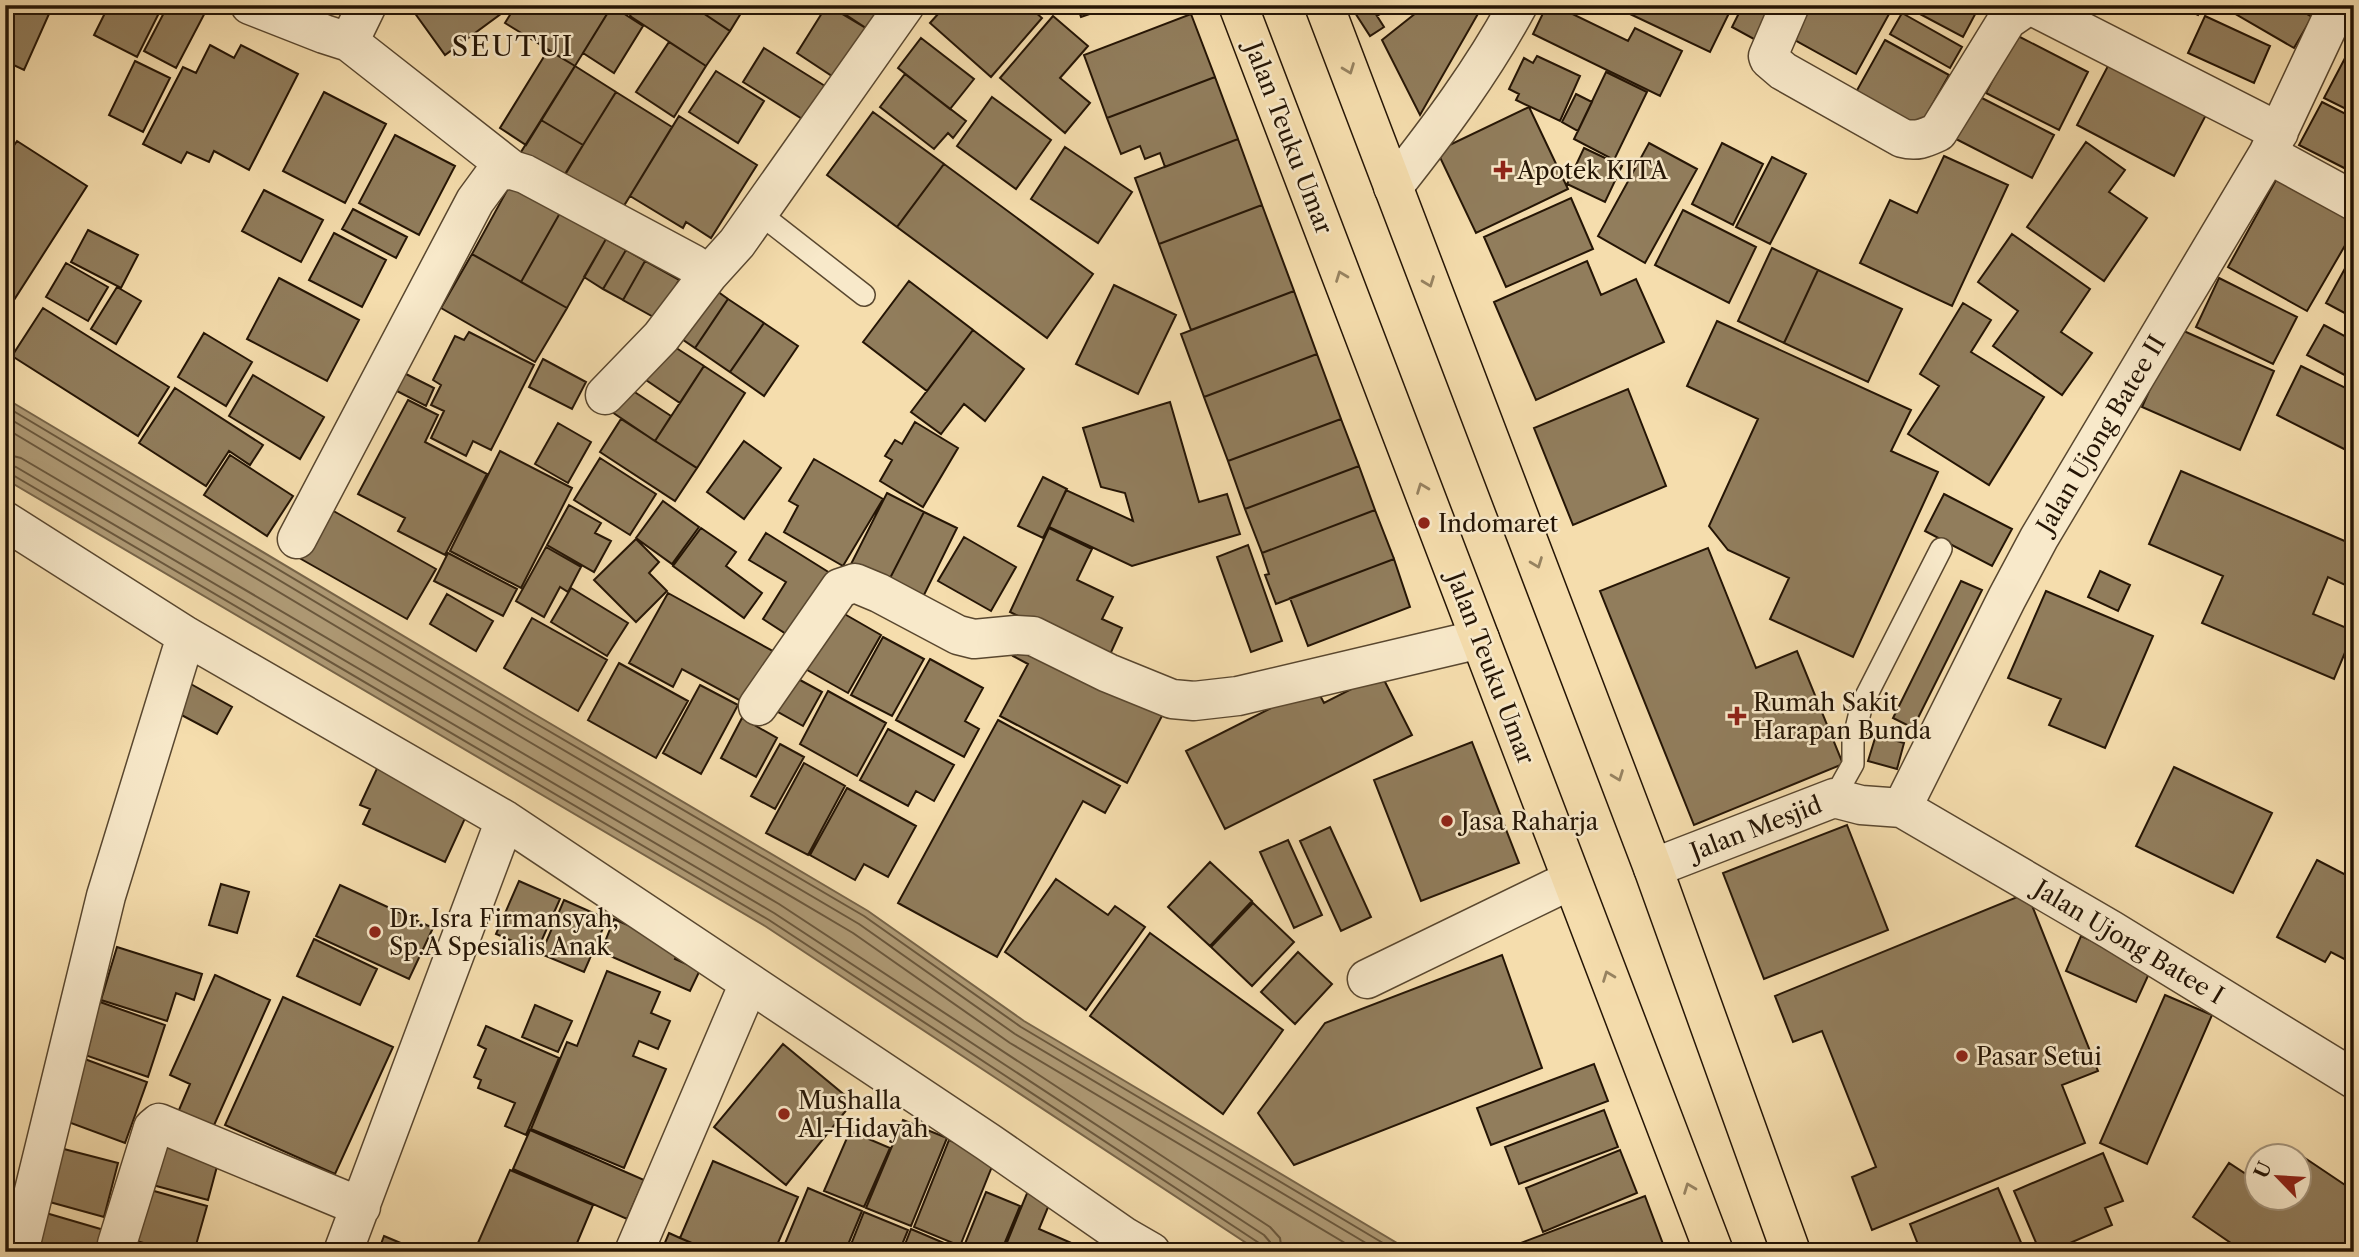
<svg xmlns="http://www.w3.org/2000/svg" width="2359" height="1257" viewBox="0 0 2359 1257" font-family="'Libre Caslon Text',serif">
<rect width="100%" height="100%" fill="#f5ddad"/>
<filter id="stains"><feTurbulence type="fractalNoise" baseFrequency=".00286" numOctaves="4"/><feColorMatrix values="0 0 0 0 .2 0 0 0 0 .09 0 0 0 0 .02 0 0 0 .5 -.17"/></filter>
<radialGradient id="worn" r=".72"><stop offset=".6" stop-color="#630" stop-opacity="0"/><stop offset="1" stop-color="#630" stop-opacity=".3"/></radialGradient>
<!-- water -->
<path fill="#ae9974" stroke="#776448" stroke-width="2" d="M5 398 529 711 868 911 1024 1021 1412 1252H1260L765 926 5 479Z"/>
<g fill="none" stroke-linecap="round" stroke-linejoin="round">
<!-- shore -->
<path stroke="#6a573c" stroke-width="2" d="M5 406 525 717 864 916 1021 1027 1398 1252
M5 416 521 725 859 924 1015 1034 1381 1252
M5 428 516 734 853 933 1010 1043 1360 1252
M5 454 21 458 779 904 1270 1227 1280 1238 1282 1252
M5 464 16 467 774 913 1264 1235 1270 1242 1272 1252
M5 473 11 474 769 920 1259 1243 1263 1252"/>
</g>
<!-- building -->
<path fill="#917d5c" stroke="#251505" stroke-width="2" d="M8 5H53L24 70 5 61V11Z
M109 5H163L137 57 94 35Z
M168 5H209L176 68 144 51Z
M409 5H513L445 55Z
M516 5H611L612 6 575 66 505 23Z
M637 5H691L730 31 706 66 630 16Z
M691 5H746L730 31Z
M827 5 869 30 838 80 797 53Z
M831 5H885L869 30Z
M946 5H1027L1042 18 991 77 930 23Z
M1077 5H1116L1081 17Z
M1350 5H1370L1384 27 1370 36Z
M1370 5H1395L1377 16Z
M1426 5H1483L1420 115 1382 40Z
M1547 5H1554L1628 41 1635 28 1682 51 1660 96 1533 34Z
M1611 5H1733L1710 52Z
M1743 5H1781L1761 43 1732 27Z
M1800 5H1894L1856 74 1784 34Z
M1903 5H1980L1963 37Z
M2176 5H2203L2198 15Z
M2220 5H2291L2312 17 2294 48Z
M612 6 643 26 614 73 583 53Z
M1902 13 1962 47 1950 68 1890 34Z
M1191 14 1215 77 1107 118 1084 55Z
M1053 16 1088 46 1060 78 1090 103 1065 133 1000 78Z
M2205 16 2270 46 2254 83 2188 53Z
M2016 35 2088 72 2059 130 1986 93Z
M921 38 974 79 950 109 898 68Z
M1885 40 1949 75 1919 128 1856 92Z
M2354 41V113L2324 98Z
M669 42 706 66 674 117 636 92Z
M210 45 234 58 241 45 298 74 249 170 214 151 209 162 187 152 181 163 143 144 183 67 196 73Z
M764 48 825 86 804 120 743 82Z
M548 50 575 66 526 145 500 128Z
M1537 56 1580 76 1560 121 1516 100 1519 94 1509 89 1524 58 1533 63Z
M135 61 170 78 143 132 109 115Z
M2109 64 2206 115 2174 176 2077 125Z
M575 66 616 92 583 145 541 120Z
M716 71 764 101 738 143 689 112Z
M1606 72 1647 92 1614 160 1574 139Z
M5 73 13 76 5 95Z
M905 74 966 121 953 138 948 133 934 149 880 107Z
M1215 77 1238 139 1165 167 1160 153 1145 159 1140 146 1121 154 1107 118Z
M324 92 386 124 345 203 283 171Z
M616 92 672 127 622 209 565 174Z
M1576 94 1592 102 1578 131 1562 122Z
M1976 95 2054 135 2032 178 1954 138Z
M992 97 1051 140 1016 189 957 146Z
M2322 102 2354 118V173L2299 145Z
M1529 107 1568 189 1476 233 1437 151Z
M873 112 944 164 897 227 827 175Z
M679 116 757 165 711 238 686 222 683 228 630 196Z
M541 120 583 145 563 178 521 152Z
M395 135 455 166 419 235 359 203Z
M1238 139 1262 205 1159 244 1135 178Z
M17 141 87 186 5 314V159Z
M2086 142 2125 170 2109 192 2147 218 2104 281 2027 227Z
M1649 143 1697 169 1645 263 1598 236Z
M1722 143 1763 164 1733 225 1692 204Z
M1065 147 1132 192 1098 243 1031 199Z
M1584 148 1622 166 1605 202 1567 184Z
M1944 156 2008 185 1952 306 1860 263 1890 200 1917 213Z
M1772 157 1806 174 1770 244 1736 227Z
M944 164 1093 274 1047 338 897 227Z
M2281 171 2354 212V230L2307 311 2228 267Z
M510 185 560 213 521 282 472 254Z
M264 190 323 220 301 262 242 231Z
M1571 198 1593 249 1506 287 1484 237Z
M1262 205 1294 291 1191 330 1159 244Z
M353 209 407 237 396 258 342 229Z
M1683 210 1756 247 1729 303 1655 265Z
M560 213 606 239 567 308 521 282Z
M88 230 138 255 121 288 71 262Z
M334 233 386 260 362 307 309 280Z
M2012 234 2090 289 2061 332 2092 353 2062 395 1993 346 2018 311 1978 282Z
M606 239 626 250 603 289 584 277Z
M1772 248 1818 270 1784 343 1738 321Z
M626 250 645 261 623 300 603 289Z
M2354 252V318L2326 303Z
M472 254 567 308 535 362 441 308Z
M645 261 679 280 657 319 623 300Z
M1587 261 1601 295 1636 279 1664 342 1536 400 1494 302Z
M66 263 108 287 88 321 46 297Z
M1818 270 1902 309 1868 382 1784 343Z
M279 278 359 320 327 381 247 339Z
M2219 278 2297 317 2273 364 2196 327Z
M909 281 973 330 927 391 863 342Z
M1114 285 1176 315 1138 394 1076 364Z
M710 286 728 299 695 348 676 335Z
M117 287 141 301 116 344 91 329Z
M1294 291 1317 354 1204 397 1181 334Z
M728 299 764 323 730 372 695 348Z
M1963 303 1991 320 1971 352 2044 397 1989 485 1908 434 1939 386 1920 374Z
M43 308 169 387 138 436 12 356Z
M1717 321 1911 410 1891 451 1938 472 1853 657 1770 619 1789 578 1728 550 1709 526 1758 419 1687 386Z
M764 323 798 346 764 396 730 372Z
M2324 325 2354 341V380L2307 355Z
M2177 328 2274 371 2240 450 2142 407Z
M973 330 1024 369 985 421 964 404 941 434 911 412Z
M469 332 534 365 491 450 473 441 466 456 431 438 444 411 431 405 441 385 433 380 455 336 464 340Z
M204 333 252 362 226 406 178 377Z
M667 342 704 366 680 403 643 378Z
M1317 354 1341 419 1228 461 1204 397Z
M543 359 586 382 572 409 529 387Z
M704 366 745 393 697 468 655 441Z
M2301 366 2354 392V454L2277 415Z
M400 371 434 388 426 406 391 388Z
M253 375 324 417 300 459 229 416Z
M627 387 671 416 655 441 612 412Z
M175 388 263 445 250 465 229 451 206 486 139 443Z
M1628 389 1666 486 1573 525 1534 428Z
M408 400 438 415 425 442 487 474 445 555 398 531 405 518 358 494Z
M1170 402 1199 502 1227 494 1240 534 1132 566 1049 527 1066 490 1133 521 1125 493 1101 487 1083 428Z
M621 419 697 468 675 501 600 452Z
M1341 419 1359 466 1245 509 1228 461Z
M915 422 958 448 923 507 880 481 892 460 885 456 895 440 902 444Z
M558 423 591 442 568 483 535 464Z
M744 441 781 468 744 519 707 492Z
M500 451 572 488 521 588 450 551Z
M230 455 293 496 267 536 204 495Z
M600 458 656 494 630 535 574 500Z
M814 459 883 499 843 566 784 532 798 506 789 501Z
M1359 466 1375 510 1262 553 1245 509Z
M2181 471 2354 545V589L2328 577 2313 614 2354 631 2334 679 2202 623 2223 576 2149 544Z
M1043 477 1067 489 1043 538 1018 526Z
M887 493 924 512 884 590 847 572Z
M1944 494 2012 529 1992 566 1925 531Z
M663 501 699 527 672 564 636 538Z
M569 505 601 523 595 533 611 541 594 572 547 545Z
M330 509 436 569 407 619 301 559Z
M1375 510 1394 559 1276 604 1265 575 1269 574 1262 553Z
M924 512 957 528 922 599 888 582Z
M701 528 736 552 726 566 762 593 744 618 673 566Z
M1049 528 1092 549 1077 580 1113 597 1102 619 1122 628 1108 659 1010 612Z
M766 533 838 578 797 641 763 619 786 582 749 560Z
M964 537 1016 567 991 611 938 581Z
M636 539 659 562 649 573 667 591 636 622 594 580Z
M1248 545 1282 641 1251 652 1217 557Z
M546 547 581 567 568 592 560 587 544 617 516 601Z
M1708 548 1756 668 1797 651 1843 764 1694 825 1600 591Z
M448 553 517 589 503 616 434 581Z
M1394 559 1410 607 1308 646 1290 598Z
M2100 571 2130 585 2118 611 2088 597Z
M1961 581 1982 590 1913 728 1893 718Z
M571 588 628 623 607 656 551 622Z
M2046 591 2153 636 2105 748 2049 725 2061 699 2008 678Z
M668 593 780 655 752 707 682 669 673 687 629 663Z
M447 594 493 621 476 651 430 624Z
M834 608 881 635 848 693 800 666Z
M532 618 607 660 578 711 504 668Z
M883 637 924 659 892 716 851 695Z
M1022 640 1163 714 1127 783 1000 716 1028 664 1013 656Z
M930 659 983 688 965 721 979 729 964 757 896 720Z
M619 663 688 701 656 758 588 720Z
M789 674 822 692 803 726 771 708Z
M1381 674 1412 735 1225 829 1186 751 1315 686 1324 703Z
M189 683 232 707 217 734 174 711Z
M700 685 738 705 701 774 663 753Z
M828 691 886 723 857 776 800 744Z
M742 718 777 738 756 777 721 758Z
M998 720 1120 786 1105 813 1083 801 997 957 898 903Z
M888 729 954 765 934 801 916 791 908 806 860 780Z
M1876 735 1904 743 1897 769 1868 761Z
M1472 742 1519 863 1421 901 1374 780Z
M780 744 804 757 775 809 751 796Z
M381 760 467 814 445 862 363 824 370 809 360 805Z
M804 763 845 786 808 855 766 833Z
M2174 767 2272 813 2233 893 2136 846Z
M847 788 916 826 888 877 864 864 855 880 810 855Z
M1847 825 1888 930 1764 979 1723 873Z
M1330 827 1371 917 1341 931 1300 841Z
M1288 840 1322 915 1294 928 1260 852Z
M2317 860 2354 879V964L2331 952 2325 962 2277 937Z
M1210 862 1252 901 1210 946 1168 907Z
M1056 879 1108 915 1115 906 1145 927 1086 1010 1005 952Z
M519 881 560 899 537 951 496 934Z
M221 884 249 892 237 933 209 925Z
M340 885 433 928 409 979 316 936Z
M2027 893 2098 1071 2062 1085 2085 1143 1872 1230 1852 1177 1876 1167 1822 1031 1793 1042 1775 996Z
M564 900 607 919 584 972 541 954Z
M1253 903 1294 942 1252 986 1211 947Z
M614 919 680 948 675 959 700 970 690 991 601 952Z
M1150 933 1283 1030 1223 1114 1090 1016Z
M2081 936 2152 967 2136 1002 2066 971Z
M314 939 377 969 360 1005 297 976Z
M117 947 202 974 194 1000 176 993 167 1021 101 1000Z
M1298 952 1332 984 1295 1024 1261 992Z
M1502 955 1542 1068 1294 1165 1258 1113 1325 1023Z
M607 971 660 992 651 1013 670 1021 658 1049 639 1041 633 1056 666 1069 624 1168 531 1129 567 1042 577 1046Z
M215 975 270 1000 211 1132 176 1117 190 1084 170 1075Z
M2165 995 2212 1015 2147 1164 2100 1143Z
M283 997 393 1047 335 1174 225 1125Z
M100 1002 165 1025 148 1077 82 1054Z
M535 1005 572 1021 558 1052 522 1037Z
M486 1026 559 1058 526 1135 505 1126 515 1103 478 1088 481 1080 474 1077 486 1049 478 1045Z
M783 1044 853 1102 786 1185 714 1127Z
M82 1058 147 1082 125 1143 60 1119Z
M1594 1064 1608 1101 1491 1145 1477 1108Z
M1604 1110 1618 1147 1519 1184 1505 1147Z
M903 1120 947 1138 911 1226 866 1208Z
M530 1130 644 1180 627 1219 513 1169Z
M163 1131 219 1159 208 1200 149 1184Z
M850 1131 890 1148 864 1207 824 1191Z
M949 1140 995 1159 960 1246 914 1227Z
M60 1148 118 1163 104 1217 46 1201Z
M2290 1148 2354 1191V1240L2346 1252H2244L2193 1217 2229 1163 2258 1182V1198H2300V1156H2285Z
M1620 1150 1637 1193 1543 1232 1526 1188Z
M2103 1153 2123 1201 2105 1208 2112 1225 2049 1252H2040L2014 1191Z
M713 1161 798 1197 774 1252H713L680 1238Z
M510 1170 593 1205 577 1243 587 1248 585 1252H474Z
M1030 1186 1053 1195 1039 1229 1092 1252H1003Z
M808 1188 862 1211 845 1252H797L784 1246Z
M1998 1188 2025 1252H1921L1910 1224Z
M147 1189 207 1206 194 1252H175L133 1240Z
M986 1192 1020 1206 1001 1252H976L964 1246Z
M1645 1196 1666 1252H1497Z
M864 1212 908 1230 899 1252H848Z
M46 1213 104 1230 98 1252H35Z
M911 1229 958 1249 956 1252H902Z
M669 1233 680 1238 713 1252H661Z
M384 1236 422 1252H378Z
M132 1242 165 1252H130Z"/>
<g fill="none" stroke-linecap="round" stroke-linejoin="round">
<!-- lane casing -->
<g stroke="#59472f" stroke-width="24">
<path id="lane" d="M759 213 864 295
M1834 798 1853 764V741L1862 704 1941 549"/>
</g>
<!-- street casing -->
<g stroke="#59472f" stroke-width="41">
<path id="street" d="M250 5 324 34 349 42 512 170
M1790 5 1768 56 1769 59 1783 71 1902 138C1917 142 1925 138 1938 132L2007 20 2029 5
M2030 5 2279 132
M349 42 367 5
M2268 154 2354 201
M1393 187C1439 129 1483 70 1518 5
M605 395 661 337 708 275
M5 521 186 636 505 820 988 1142 1125 1237 1151 1252
M297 539 475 201 497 171 512 170 525 174 693 264 708 275 737 243 905 5
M758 706 840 588 855 583 879 593 958 635 974 639 1016 635 1033 636 1108 673 1172 699 1194 701 1238 696 1480 639
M1902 808 2007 598 2039 538 2268 154 2338 5
M1653 868 1834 798 1861 805 1902 808 2111 930 2354 1079
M1367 979 1571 880
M117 1244 153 1128 159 1123 361 1207
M19 1252 106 896 186 636
M343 1252 505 820
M634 1252 749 983"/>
</g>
<!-- highway casing -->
<g stroke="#251505" stroke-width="41">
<path id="highway" d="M1238 5 1714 1252
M1324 5 1653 868 1791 1252"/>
</g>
<!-- lane -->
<use href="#lane" stroke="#f8e9ca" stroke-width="21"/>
<!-- street -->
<use href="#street" stroke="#f8e9ca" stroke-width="38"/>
<!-- highway -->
<use href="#highway" stroke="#f5ddad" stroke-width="38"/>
</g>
<!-- one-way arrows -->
<defs><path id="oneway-chevron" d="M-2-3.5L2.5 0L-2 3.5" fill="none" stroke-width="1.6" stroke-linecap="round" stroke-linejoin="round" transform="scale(1.75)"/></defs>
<g stroke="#978361">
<use href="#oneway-chevron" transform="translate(1349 69) rotate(69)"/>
<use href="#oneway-chevron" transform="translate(1341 276) rotate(-111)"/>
<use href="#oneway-chevron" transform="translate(1429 282) rotate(69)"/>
<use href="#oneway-chevron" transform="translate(1422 488) rotate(-111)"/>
<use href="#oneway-chevron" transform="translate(1537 563) rotate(69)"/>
<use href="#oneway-chevron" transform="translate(1618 776) rotate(69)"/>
<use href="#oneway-chevron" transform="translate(1608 976) rotate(-111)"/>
<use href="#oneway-chevron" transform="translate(1689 1188) rotate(-111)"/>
</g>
<!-- markers -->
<g fill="#8f2418" stroke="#f8e9ca" stroke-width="2.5">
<path d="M1499.5 159.5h7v7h7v7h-7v7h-7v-7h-7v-7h7z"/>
<circle cx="1424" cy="523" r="7"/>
<path d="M1733.5 705.5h7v7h7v7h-7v7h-7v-7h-7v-7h7z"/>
<circle cx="1447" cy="821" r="7"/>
<circle cx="375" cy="932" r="7"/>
<circle cx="1962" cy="1056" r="7"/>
<circle cx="784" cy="1114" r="7"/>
</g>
<g text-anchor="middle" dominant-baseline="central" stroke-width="5" stroke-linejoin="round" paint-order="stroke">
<!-- street labels -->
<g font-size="24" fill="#251505" stroke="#f8e9ca">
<text transform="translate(1289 138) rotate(69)">Jalan Teuku Umar</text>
<text transform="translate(2101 434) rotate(-59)">Jalan Ujong Batee II</text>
<text transform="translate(1491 668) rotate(69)">Jalan Teuku Umar</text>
<text transform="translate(1756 828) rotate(-21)">Jalan Mesjid</text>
<text transform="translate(2129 942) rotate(31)">Jalan Ujong Batee I</text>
</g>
<!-- poi labels -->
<g font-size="24" fill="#251505" stroke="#f8e9ca" text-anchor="start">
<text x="1517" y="170">Apotek KITA</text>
<text x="1438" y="523">Indomaret</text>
<text x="1753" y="702">Rumah Sakit<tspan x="1753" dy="28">Harapan Bunda</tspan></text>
<text x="1461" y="821">Jasa Raharja</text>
<text x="389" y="918">Dr. Isra Firmansyah,<tspan x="389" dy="28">Sp.A Spesialis Anak</tspan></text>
<text x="1976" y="1056">Pasar Setui</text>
<text x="798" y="1100">Mushalla<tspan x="798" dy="28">Al-Hidayah</tspan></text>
</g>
<!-- quarter labels -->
<g font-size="28" letter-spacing="2" fill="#251505" stroke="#f8e9ca">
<text x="513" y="46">SEUTUI</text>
</g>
</g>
<!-- margin -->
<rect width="2359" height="1257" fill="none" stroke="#f5ddad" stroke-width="28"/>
<rect x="7" y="7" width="2345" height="1243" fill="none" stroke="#251505" stroke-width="3.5"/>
<rect x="14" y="14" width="2331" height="1229" fill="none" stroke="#251505" stroke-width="2"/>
<!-- north arrow -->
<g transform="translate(2278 1177) rotate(295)"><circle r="33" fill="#f8e9ca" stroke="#a4947b" stroke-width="2"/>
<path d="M0-5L12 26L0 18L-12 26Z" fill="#8f2418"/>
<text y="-10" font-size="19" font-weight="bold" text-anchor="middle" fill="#251505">U</text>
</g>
<rect width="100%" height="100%" filter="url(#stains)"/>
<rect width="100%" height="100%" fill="url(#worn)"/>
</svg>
